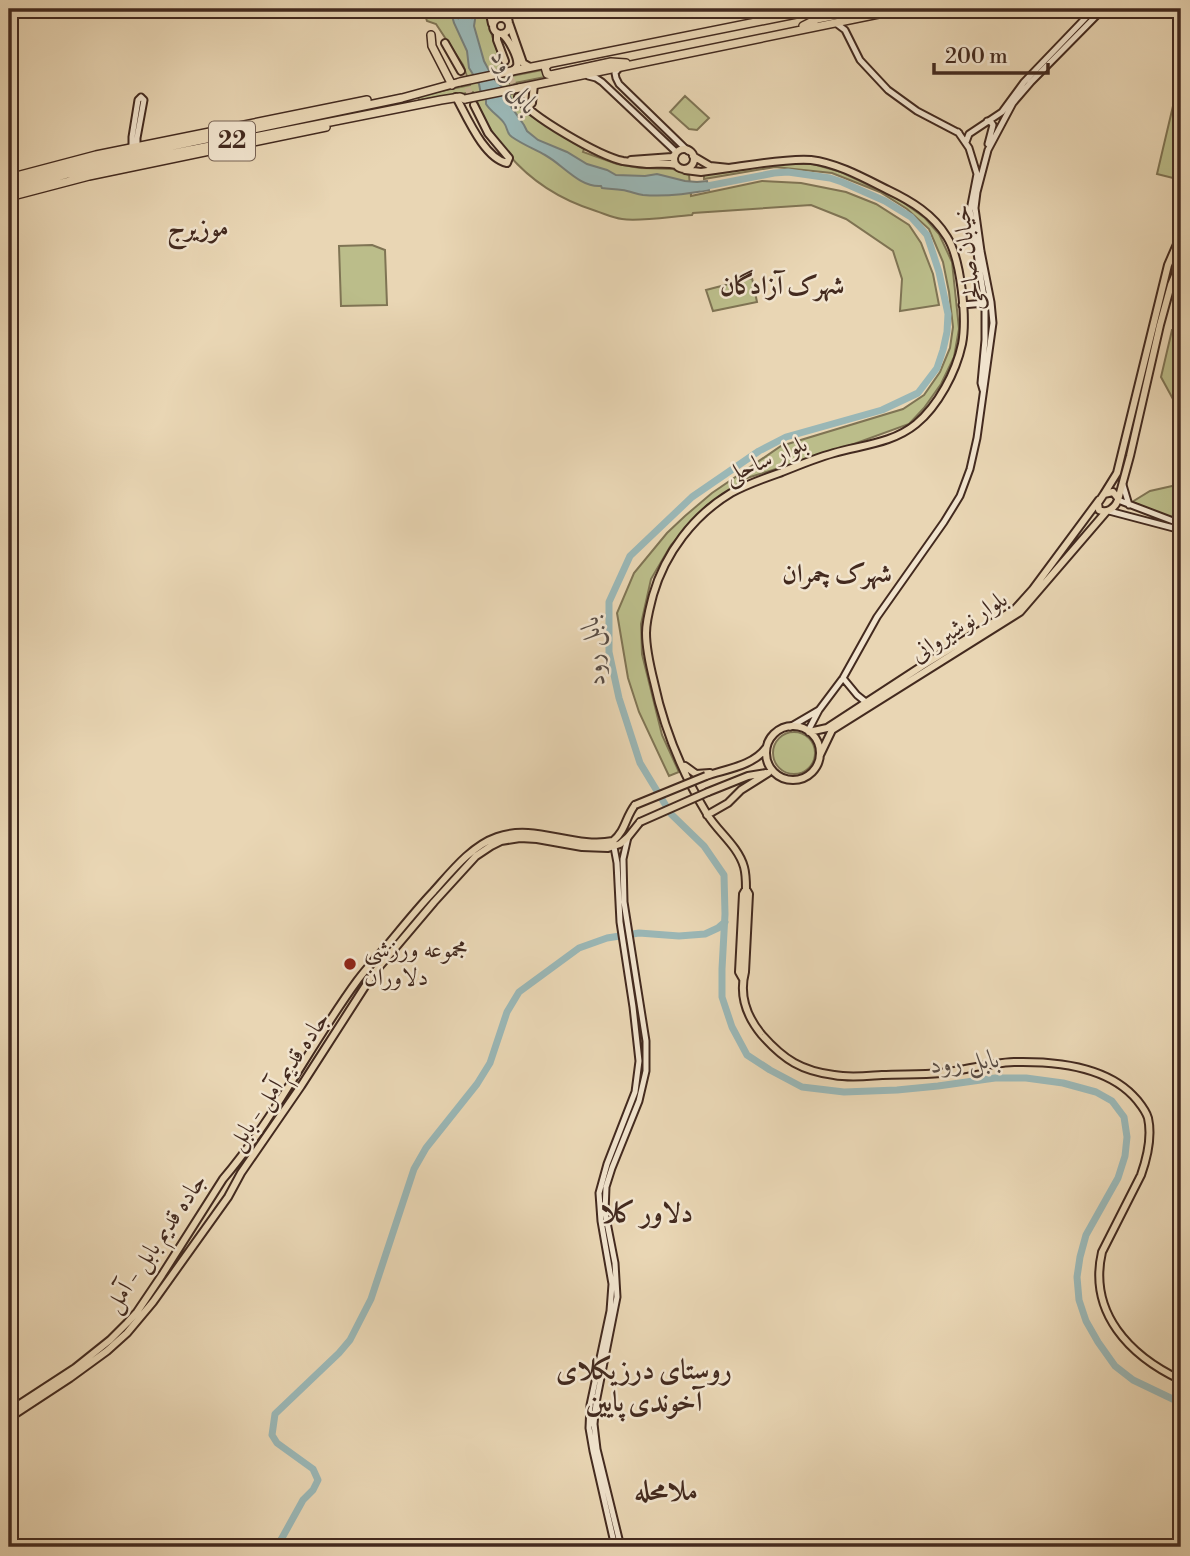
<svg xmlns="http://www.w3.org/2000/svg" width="1190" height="1556" viewBox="0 0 1190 1556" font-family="'Libre Bodoni',Amiri,serif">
<rect width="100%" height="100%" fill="#e9d6b4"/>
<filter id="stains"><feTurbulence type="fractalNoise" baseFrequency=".00286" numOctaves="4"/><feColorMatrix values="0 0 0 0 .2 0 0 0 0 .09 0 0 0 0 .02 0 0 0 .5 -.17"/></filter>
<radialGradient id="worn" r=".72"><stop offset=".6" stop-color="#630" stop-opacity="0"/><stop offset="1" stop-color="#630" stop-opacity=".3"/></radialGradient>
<!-- green -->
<path fill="#bbbd8a" stroke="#7f7454" stroke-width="2" d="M419 9H487L492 36 507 77 542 70 545 77 510 84 520 106 525 112 584 149 583 152 617 164 640 168 673 169 689 175 691 196 762 181 801 183 846 192 876 204 909 225 921 243 933 274 939 305 900 311 902 279 893 251 846 219 811 205 693 213 692 215C674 216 639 222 622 219 613 218 605 214 596 211 535 192 495 152 473 92L419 100 418 96 470 85 463 65 436 24 427 21 424 12H420Z
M1181 72V180L1157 174Z
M685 96 709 118 697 130 689 129 670 112Z
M774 164H813L841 172 900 200 925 218 939 234 952 262 959 329 954 357 941 384 924 408 909 424 840 449 747 478 706 506 671 545 651 579 641 624 642 654 662 735 679 772 669 776 639 712 628 678 617 613 634 573 667 533 685 516 712 493 781 446 903 409 924 395 940 372 950 348 953 327 949 292 943 262 929 229 907 209 880 192 832 173 775 167 704 179V173Z
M372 245 385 250 387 305 341 306 339 246Z
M752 278 757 302 713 311 706 290Z
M1172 330 1181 331V400L1174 401 1161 377Z
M1181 484V522L1132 502 1150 491Z
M773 753a21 21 0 1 1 42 0a21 21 0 1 1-42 0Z"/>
<!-- water -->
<path fill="#9ab7b6" stroke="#777f7a" stroke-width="2" d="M450 9H455L458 17 460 9H463L472 18 475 15 473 9H475L476 13 474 26 484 61 493 78 508 93 512 100 510 105 524 125 527 131 538 140 567 152 587 164 607 170 616 175 645 176 657 174 685 181 697 182 707 181 709 190C688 194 665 197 643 195 636 194 630 191 622 190 615 189 609 189 602 188L601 186C580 188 562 164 545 155 534 149 522 144 512 137 506 133 508 128 504 123 499 116 491 112 486 104V100L481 94 479 84 469 68 467 51 454 23Z"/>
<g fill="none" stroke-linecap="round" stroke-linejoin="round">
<!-- stream -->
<path stroke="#777f7a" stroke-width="2" d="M268 1547 285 1534"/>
<!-- river -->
<path stroke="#9ab7b6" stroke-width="7" d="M702 187 774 173 788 172 830 178 842 182 885 201 911 217 927 235 939 272 948 314 947 332 943 350 937 368 918 393 882 410 786 437 759 451 692 497 630 556 609 602V652L619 698 640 763 671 814 704 846 724 875 725 914 722 969V997L732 1027 747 1055 770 1070 802 1087 844 1092 897 1090 938 1086 995 1078H1026L1063 1083 1096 1092 1112 1101 1124 1117 1127 1137 1125 1156 1118 1178 1086 1235 1080 1257 1077 1277 1079 1300 1086 1321 1098 1342 1115 1366 1133 1380 1181 1403
M277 1547 303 1500 313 1490 318 1480 313 1469 277 1443 272 1435 275 1414 339 1353 350 1340 371 1299 414 1169 426 1148 477 1084 490 1063 507 1012 519 992 579 948 607 938 639 933 679 936 705 934 718 928 725 922"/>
<!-- primary-tunnel -->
<path stroke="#c8b496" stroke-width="6" stroke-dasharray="6 3" stroke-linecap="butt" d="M505 61 518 97
M461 71 474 105"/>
<!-- secondary casing -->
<g stroke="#432a1f" stroke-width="9">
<path id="secondary" d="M837 24 845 30 860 60 888 90 917 111 959 133
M620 67 615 73 616 78 619 84 688 151
M588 76 596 78 602 82 675 151V155
M987 121 991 122 993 125 988 144
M958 132 969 148 977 174 970 210 985 303V340L981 383 983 390
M966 142 969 134 1002 112 1024 82 1094 9
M137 150V138L144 100 141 97
M132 151V137L138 100 141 97
M962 305 985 303
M1123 485 1129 505
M1118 500 1181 524
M1109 511 1181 530
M843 678 857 695 867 703
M819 710 843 678 877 617 944 522 960 496 970 469 977 438 993 323 991 302 981 251 975 208 977 192 988 150 1013 103 1031 82 1103 9
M790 727 819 710 808 731
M614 847 617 863 620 922 633 1007 639 1061 635 1092 607 1164 599 1193 601 1221 612 1284 610 1311 590 1405 589 1428 593 1451 615 1547
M621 1547 597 1449 594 1424 596 1403 617 1297 615 1263 605 1212 606 1187 612 1168 639 1101 646 1071V1041L624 902 623 859 628 837"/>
</g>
<!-- primary casing -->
<g stroke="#432a1f" stroke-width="10">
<path id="primary" d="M489 9 492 24
M506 9 509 23 523 63 530 67
M493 26a8 8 0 1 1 16 0a8 8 0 1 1-16 0Z
M497 33V40L505 61
M502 34C508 38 519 58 517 66 516 68 514 69 513 71
M445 43 461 71
M456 97C467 117 484 158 507 163L509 158 488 133 474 105
M518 97C529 116 600 156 623 161 632 162 641 164 650 164 659 164 668 163 676 165
M527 108 532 103 534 85
M674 159a10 10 0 1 1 20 0a10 10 0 1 1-20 0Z
M631 160 672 157 675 155
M729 168C752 165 788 158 811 160 837 163 864 178 888 190 911 201 933 214 947 237 961 259 967 318 962 344 956 372 938 406 916 424 893 443 862 445 834 453 816 458 799 465 782 472 765 478 747 484 731 493 694 515 665 553 653 595 650 607 646 620 646 633 646 649 650 666 654 682 664 729 681 771 707 814 718 832 738 846 744 867 746 874 746 882 746 889
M685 170 701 172 729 168 710 166 693 156
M1181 219 1179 227 1181 236
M1104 494 1117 473 1168 265 1181 235
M1117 497 1113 492 1104 494 1098 503 1099 510C1107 514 1115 508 1118 500L1130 456 1160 325 1171 285 1181 261
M766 753a27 27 0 1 1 54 0a27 27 0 1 1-54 0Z
M809 732 827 728 922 666 1015 609 1033 589 1099 500
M820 755 832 730 1020 612 1106 512
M685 766 696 774 710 773
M706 776C726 769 753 766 766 748
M708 792 748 776 766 773
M707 815 728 803 741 790 768 773
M613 841C626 830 625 818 635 805
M743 979 739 972 743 894 746 889 749 894 745 972C739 995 747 1017 762 1035 784 1060 802 1071 834 1075 850 1078 866 1076 882 1075 901 1074 921 1075 941 1073 965 1070 989 1063 1014 1062 1056 1061 1109 1066 1137 1100 1141 1105 1146 1111 1148 1118 1152 1136 1147 1158 1141 1175L1102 1252C1088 1313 1130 1356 1181 1380
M9 1411 75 1368 110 1340 127 1323 137 1312 162 1275 223 1179C275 1118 310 1045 357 981 365 970 375 959 385 948 401 929 416 910 433 892 451 872 471 846 497 837 535 823 574 849 613 841
M9 1418 70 1378 107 1351 127 1333 153 1302 228 1197 241 1173 301 1086 373 974 434 902 476 856 491 846 501 841 520 838 537 839 582 847 608 848 620 844 628 837 640 822"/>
</g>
<!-- trunk casing -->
<g stroke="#432a1f" stroke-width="10">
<path id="trunk" d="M803 26 817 19 869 9
M431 35 432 46 452 85
M549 64 545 67 547 74 551 75 611 62 626 63
M512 71 821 9
M519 88 903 9
M9 178 96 155 367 100
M9 184 58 170 402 98 460 82
M9 191 68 174 441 100 460 97 465 99
M9 197 89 176 326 127"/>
</g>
<!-- secondary -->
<use href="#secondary" stroke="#f1e4ce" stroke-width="5"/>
<!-- primary -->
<use href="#primary" stroke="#e9d6b4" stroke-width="6"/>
<!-- trunk -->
<use href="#trunk" stroke="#e9d6b4" stroke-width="7"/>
<!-- primary-bridge casing -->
<g stroke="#432a1f" stroke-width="10" stroke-linecap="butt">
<path id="primary-bridge" d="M635 805 706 776
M640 822 708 792"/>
</g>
<!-- trunk-bridge casing -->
<g stroke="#432a1f" stroke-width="10" stroke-linecap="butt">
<path id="trunk-bridge" d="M460 82 512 71
M465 99 519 88"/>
</g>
<!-- primary-bridge -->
<use href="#primary-bridge" stroke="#e9d6b4" stroke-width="6"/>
<!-- trunk-bridge -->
<use href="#trunk-bridge" stroke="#e9d6b4" stroke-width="7"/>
</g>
<!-- markers -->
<circle fill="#8f2418" stroke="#f1e4ce" stroke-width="2.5" cx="350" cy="964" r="7"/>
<g text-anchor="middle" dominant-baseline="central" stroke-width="5" stroke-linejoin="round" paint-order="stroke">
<!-- shield labels -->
<rect fill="#f1e4ce" stroke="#776254" stroke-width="2" x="209" y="121.5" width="46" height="39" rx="5"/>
<g font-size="23" font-weight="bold" fill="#432a1f">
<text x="232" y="141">22</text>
</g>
<!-- street labels -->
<g font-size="24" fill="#432a1f" stroke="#f1e4ce">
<text transform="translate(968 258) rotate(-97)">خيابان صالحی</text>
<text transform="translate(766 460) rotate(-23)">بلوار ساحلی</text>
<text transform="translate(959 627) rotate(-33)">بلوار نوشیروانی</text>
<text transform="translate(279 1081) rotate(-56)">جاده قدیم آمل - بابل</text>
<text transform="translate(156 1243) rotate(-56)">جاده قدیم بابل - آمل</text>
</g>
<!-- poi labels -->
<g font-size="24" fill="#432a1f" stroke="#f1e4ce" text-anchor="start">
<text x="364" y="950">مجموعه ورزشی<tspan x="364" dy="28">دلاوران</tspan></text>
</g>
<!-- water labels -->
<g font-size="26" font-style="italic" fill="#594d45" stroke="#f1e4ce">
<text transform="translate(515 82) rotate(59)">بابل رود</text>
<text transform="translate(593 651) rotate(-96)">بابل رود</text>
<text transform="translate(965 1062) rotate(-5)">بابل رود</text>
</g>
<!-- neighbourhood labels -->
<g font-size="26" font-weight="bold" fill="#432a1f" stroke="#f1e4ce">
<text x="198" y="228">موزیرج</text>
<text x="782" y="286">شهرک آزادگان</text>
<text x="837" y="574">شهرک چمران</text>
</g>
<!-- quarter labels -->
<g font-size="28" font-weight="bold" fill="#432a1f" stroke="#f1e4ce">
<text x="647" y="1213">دلاور کلا</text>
<text x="644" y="1370">روستای درزیکلای<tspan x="644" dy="32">آخوندی پایین</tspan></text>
<text x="666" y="1491">ملامحله</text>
</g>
</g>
<!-- margin -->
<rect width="1190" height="1556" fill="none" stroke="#e9d6b4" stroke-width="35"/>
<rect x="10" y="10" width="1169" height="1535" fill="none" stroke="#432a1f" stroke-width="3.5"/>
<rect x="18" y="18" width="1155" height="1521" fill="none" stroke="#432a1f" stroke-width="2"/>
<!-- scale -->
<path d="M934 63v10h114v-10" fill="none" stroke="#432a1f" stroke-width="3.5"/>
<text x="945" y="63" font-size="21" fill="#432a1f" stroke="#f1e4ce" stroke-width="5" paint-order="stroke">200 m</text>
<rect width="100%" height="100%" filter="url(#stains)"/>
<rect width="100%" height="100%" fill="url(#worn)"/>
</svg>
